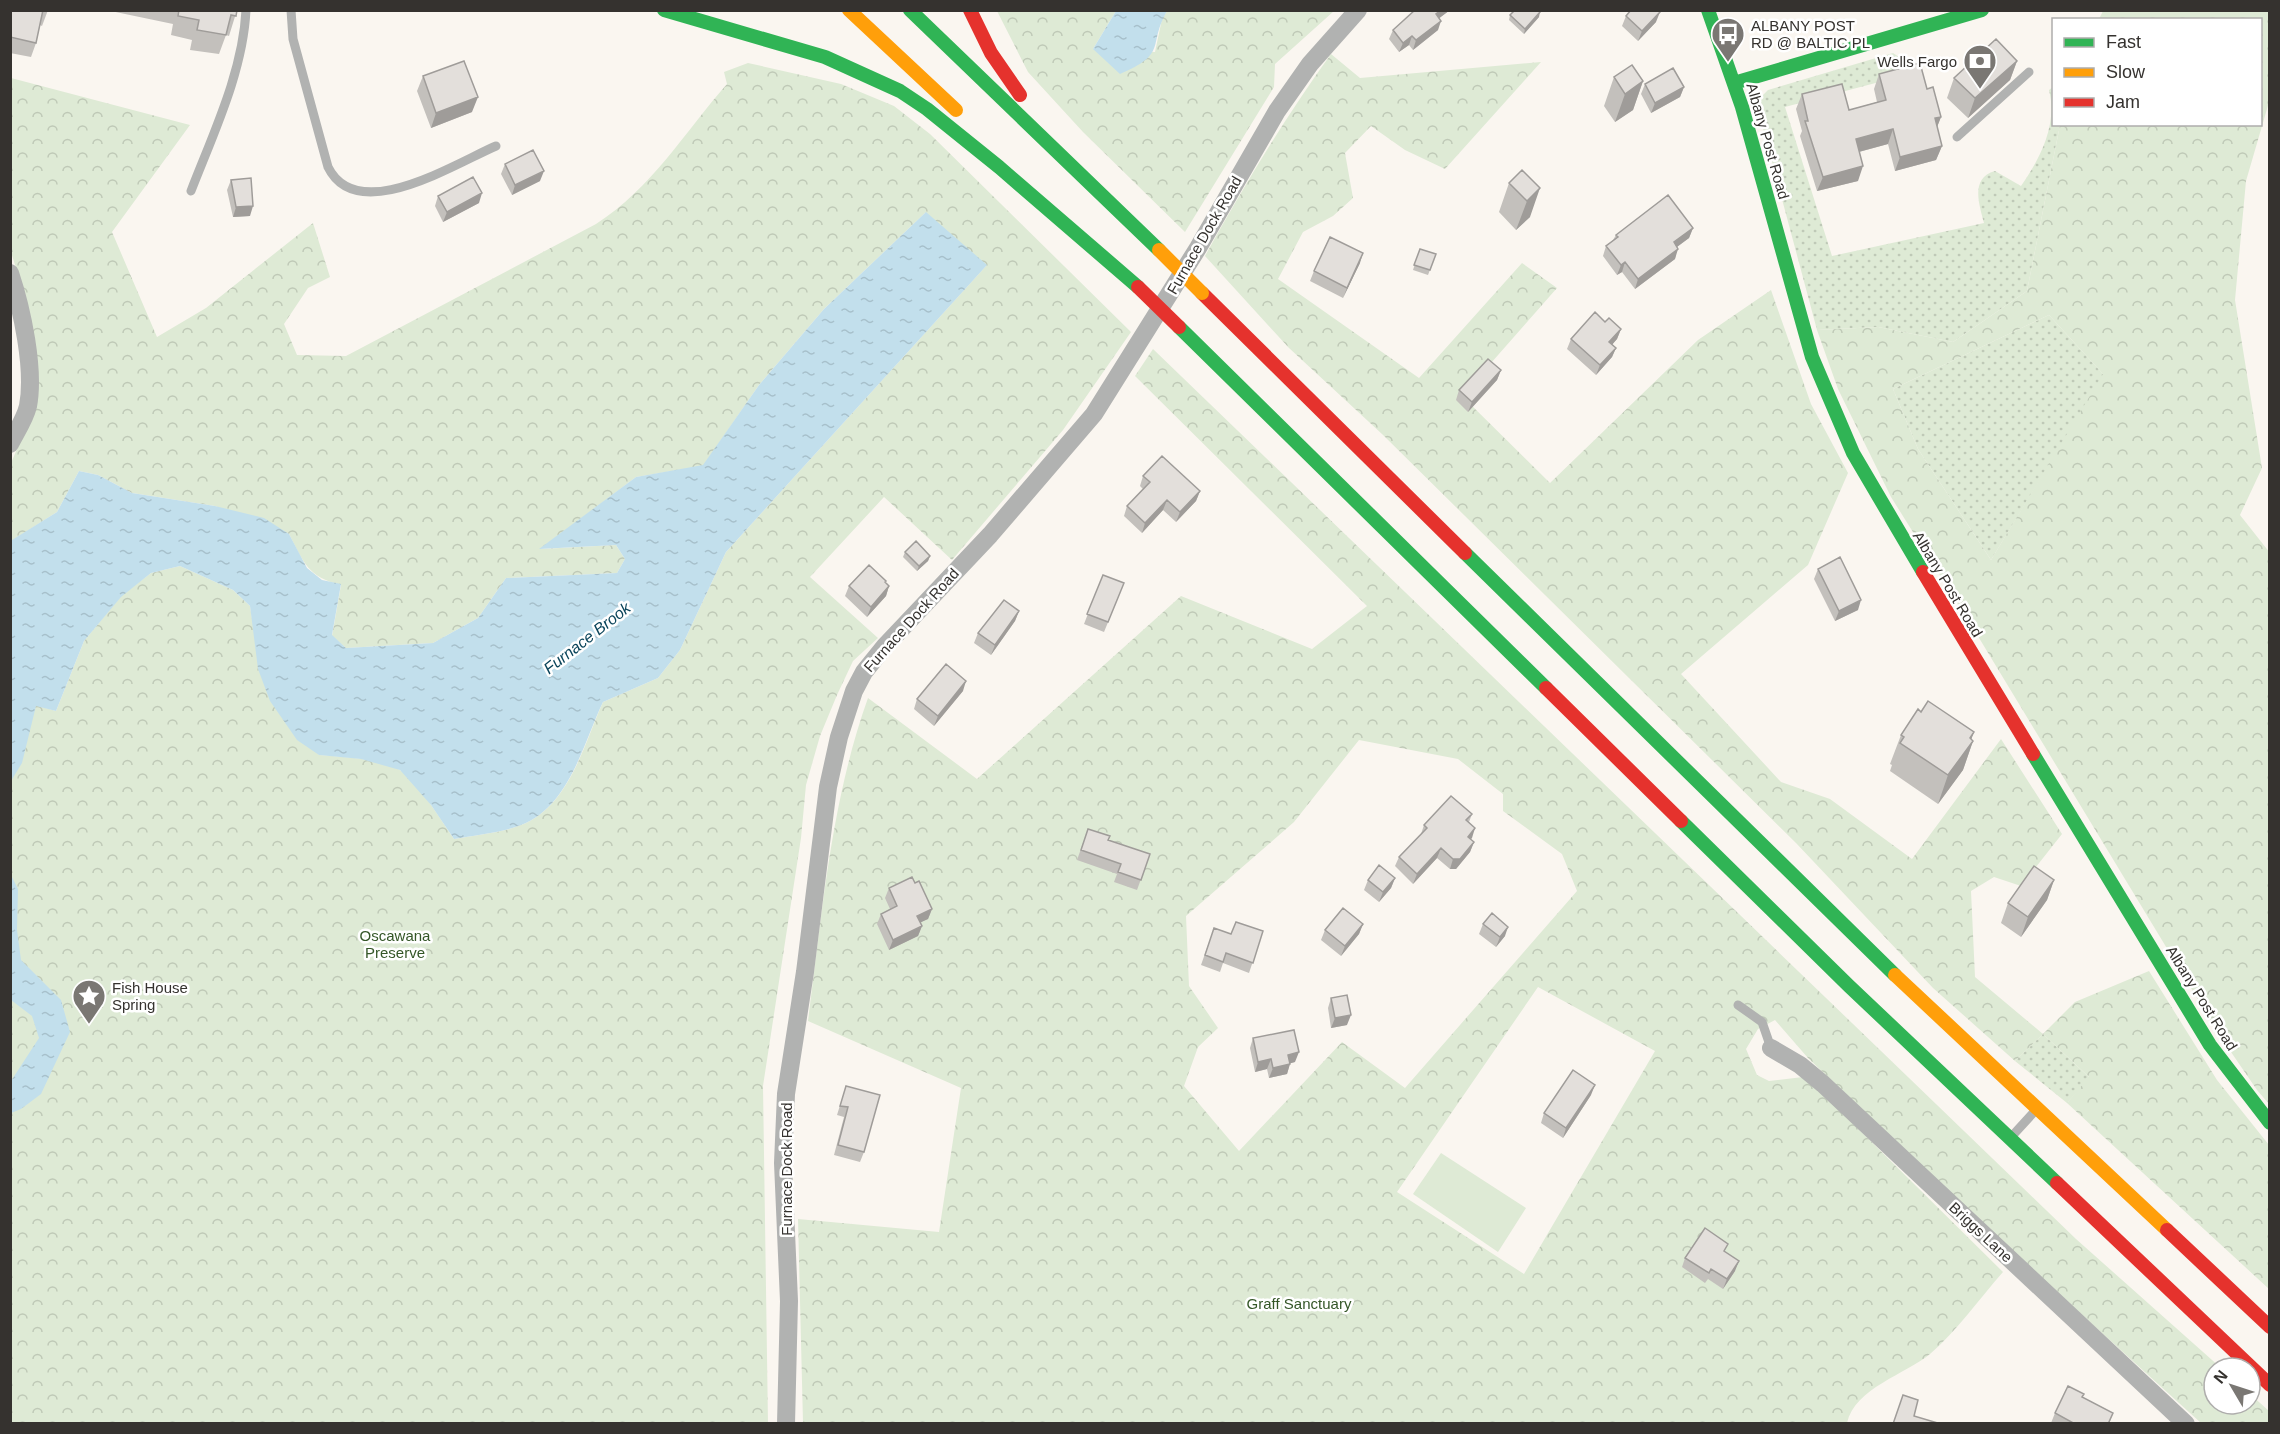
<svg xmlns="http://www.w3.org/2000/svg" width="2280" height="1434" viewBox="0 0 2280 1434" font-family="Helvetica,sans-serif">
<defs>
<pattern id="grass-dots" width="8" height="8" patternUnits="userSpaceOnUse" patternTransform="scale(1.5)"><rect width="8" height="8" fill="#deead5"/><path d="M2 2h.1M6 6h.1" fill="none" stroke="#bfc9b7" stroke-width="1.8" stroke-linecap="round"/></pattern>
<pattern id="forest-crowns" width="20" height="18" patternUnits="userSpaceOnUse" patternTransform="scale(1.5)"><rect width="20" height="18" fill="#deead5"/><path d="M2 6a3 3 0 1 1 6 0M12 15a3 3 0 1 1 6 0" fill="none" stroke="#bfc9b7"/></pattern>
<pattern id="water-ripples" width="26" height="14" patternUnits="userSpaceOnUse" patternTransform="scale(1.5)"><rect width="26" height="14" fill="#c2dfec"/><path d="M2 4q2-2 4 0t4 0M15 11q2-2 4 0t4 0" fill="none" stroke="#a7c0cb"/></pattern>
</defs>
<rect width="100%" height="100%" fill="#faf6f0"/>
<!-- grass -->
<path fill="url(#grass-dots)" d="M1893 53 1916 68 1917 72 1785 107 1832 256 1984 223C1979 204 1970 178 1995 171L2021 186C2040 159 2058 124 2049 90L2053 87 2054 124 2060 125 2027 291 1953 342 1878 327 1817 330 1760 117 1757 101 1768 90Z
M2049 315 2104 375 1991 560 1918 449 1893 389Z
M2043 1034 2090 1078 2067 1103 2015 1061Z"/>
<!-- forest -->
<path fill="url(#forest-crowns)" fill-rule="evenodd" d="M997 11H1116L1093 49 1155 52 1162 19 1167 11H1334L1275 64 1274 87 1185 232 1083 132 1028 72Z
M2103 11H2269V102L2246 181 2235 300 2262 468 2240 515 2270 553 2269 1104 2257 1090 2220 1036 1973 628 1891 497 1838 389 1817 330 1878 327 1953 342 2027 291 2060 125 2260 124V20L2099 19ZM2049 315 2103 374 1991 560 1918 449 1893 389Z
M1331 54 1360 78 1541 62 1445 169 1405 150 1371 126 1345 153 1353 198 1333 216 1303 232 1278 279 1419 378 1522 263 1557 288 1462 396 1550 483 1698 340 1771 290 1811 404 1848 473 1808 565 1681 674 1781 782 1830 799 1912 859 2001 739 2062 834 2021 886 1994 877 1971 891 1975 977 2043 1034 2075 1002 2149 971 2217 1080 2269 1145V1289L2067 1103 2089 1077 2043 1034 2015 1061 1933 988 1796 843 1382 434 1289 348 1205 256C1244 186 1284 119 1331 54Z
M748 63 841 84 894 106 930 134 1131 332 1063 430 952 560 884 497 810 577 878 638 853 661 837 695 820 736 806 785 801 838 763 1086 768 1423H11V698L56 711 84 641 121 596 151 573 180 566 233 590 250 606 254 631 319 755C345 757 374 758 398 769 415 777 443 823 454 839 475 835 501 833 521 825 569 807 584 744 603 702L658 678 680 650 726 552 986 266 925 213 824 309 759 385 703 466 636 477 541 549 616 545 625 559 617 573 506 578 478 618 433 643 346 648 332 636 341 585C308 577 304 563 289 534L215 506 132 493 98 475 79 471 57 512 13 540 11 545V463L30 419 24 294 11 252V78L190 125 112 232 157 337 206 308 313 223 330 277 308 288 284 324 297 355 346 356 596 224C652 188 684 133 727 84L724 72Z
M1153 349 2076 1239 2221 1368H2214V1404H2250V1394L2269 1411V1423H2201L1994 1235 1808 1058 1775 1020 1758 1029 1746 1049 1757 1075 1769 1081 1803 1077 1816 1087 2003 1272C1980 1298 1956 1332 1930 1354 1906 1374 1855 1388 1847 1423H803L798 1219 939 1232 961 1088 808 1021C822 914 831 801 868 698L977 779 1181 596 1312 649 1367 606 1135 376ZM1359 740 1458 759 1503 794V811L1562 854 1577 891 1405 1088 1342 1042 1239 1151 1184 1086 1198 1047 1218 1028 1189 986 1186 916 1294 822ZM1538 987 1655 1051 1524 1274 1397 1192Z"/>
<!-- garden -->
<path fill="#deead5" d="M1441 1153 1526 1208 1498 1252 1413 1194Z"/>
<!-- water -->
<path fill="url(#water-ripples)" d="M1116 11H1167C1147 46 1169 53 1120 74L1093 49Z
M926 212 987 265 726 552 680 650 658 678 603 702C583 744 569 807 521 825 501 833 475 835 454 839L431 805 400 770 361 759 319 755 297 740 270 701 258 669 250 606 233 590 180 566 151 573 121 597 84 641 56 711 36 706 22 763 11 781V545L12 540 57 512 79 471 98 475 132 493 215 506 264 518 289 534 307 568 322 580 341 584 332 635 346 648 433 643 478 618 506 578 617 573 625 559 616 545 539 549 636 477 703 465 759 385 824 309Z
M10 873 18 889 17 930 21 960 61 1000 70 1032 41 1094 21 1109 11 1113V1081L39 1038 32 1016 11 1000Z"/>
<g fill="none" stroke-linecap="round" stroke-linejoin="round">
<!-- lane -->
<path stroke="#b1b2b1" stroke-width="9" d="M291 10 293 39 328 167C357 226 454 164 496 146
M1957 137 2029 72
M191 191C213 134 243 72 246 10
M1738 1005 1762 1022 1771 1048
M2013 1135 2034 1112"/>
<!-- street -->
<path stroke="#b1b2b1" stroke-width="18" d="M10 273C22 309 35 369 28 406 25 419 16 432 10 444
M1771 1048 1800 1065 1823 1084 2186 1424
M786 1424 789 1301 783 1163 786 1094 805 972 828 787 839 737 854 691 864 672 885 646 990 535 1094 414 1198 248 1277 111 1310 64 1358 10"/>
<!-- fast -->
<path stroke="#30b455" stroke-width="14" d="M664 10 825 57 900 91 927 109 999 167 1138 287
M910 10 1159 250
M1708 10 1742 107 1812 357 1853 453 1923 572
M1734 83 1982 10
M1179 327 1546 688
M1465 553 1895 975
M2033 754 2210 1045 2270 1123
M1681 821 1849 986 2057 1183"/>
<!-- slow -->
<path stroke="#ff9f0a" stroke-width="14" d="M849 10 956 110
M1895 975 2167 1230"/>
<!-- jam -->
<path stroke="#e5322d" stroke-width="14" d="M970 10 991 53 1020 95
M1202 293 1465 553
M1923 572 2033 754
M1546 688 1681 821
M2057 1183 2270 1385
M2167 1230 2270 1327"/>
<!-- slow-bridge -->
<path stroke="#ff9f0a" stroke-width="14" d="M1159 250 1202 293"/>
<!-- jam-bridge -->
<path stroke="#e5322d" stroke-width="14" d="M1138 287 1179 327"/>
</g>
<!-- wall -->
<path fill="#c3c0bc" d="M10 10H48L42 26 40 25 36 43 31 57 10 53Z
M106 10H237L229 36 226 35 219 54 190 50 192 40 171 35 173 24Z
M1450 10 1439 18 1438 30 1413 50 1409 45 1399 52 1389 39 1393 30Z
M1510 15 1539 17 1524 34 1509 20Z
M1626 16 1656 22 1638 41 1622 26Z
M2017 61 2010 80 1968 118 1947 98 1954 78Z
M1879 74 1927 89 1941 117 1937 127 1942 146 1936 160 1895 171 1888 144 1859 152 1858 181 1817 191 1800 136 1802 131 1796 109 1802 94 1849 110 1877 102 1874 89Z
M423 76 472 112 431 128 417 91Z
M1614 77 1643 81 1633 110 1615 122 1604 106Z
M1645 84 1684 87 1680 97 1651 113 1641 94Z
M505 164 540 181 512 195 501 174Z
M1522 170 1530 217 1516 230 1499 212 1509 183Z
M231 180 250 216 233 217 227 190Z
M438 196 479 203 443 222 435 206Z
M1693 228 1689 238 1677 247 1675 259 1635 289 1622 272 1617 275 1603 256 1606 246 1613 240 1616 235Z
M1420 249 1436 254 1428 275 1413 270Z
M1360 263 1343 298 1310 281 1314 271Z
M1605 322 1621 329 1617 339 1612 344 1616 348 1612 357 1596 375 1567 349 1571 339Z
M1501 370 1497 380 1468 412 1456 400 1459 390Z
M1143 476 1200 491 1196 501 1176 522 1163 510 1142 533 1124 516 1127 506 1143 489 1140 486Z
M905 552 930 556 928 561 917 571 903 557Z
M1818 569 1858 610 1835 621 1814 579Z
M1103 575 1120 593 1104 632 1084 624Z
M886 583 889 586 886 596 867 617 845 596 849 586Z
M1019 611 1015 621 991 655 974 643 978 633Z
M963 691 934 726 914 709 917 699Z
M1921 712 1974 732 1971 739 1973 741 1963 770 1938 804 1890 771 1892 765 1890 764 1901 735Z
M1472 814 1469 822 1475 828 1470 839 1474 842 1470 852 1456 869H1450L1437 858 1413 884 1395 866 1399 857 1421 834 1424 825Z
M1088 829 1108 840 1150 854 1137 890 1114 882 1117 874 1077 860Z
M1395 878 1391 888 1379 902 1364 890 1368 880Z
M2054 880 2047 900 2021 937 2001 923 2008 903Z
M889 888 932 909 928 919 920 922 922 926 918 936 889 950 877 924 881 914 890 909 885 898Z
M1363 924 1359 934 1341 956 1321 940 1325 930Z
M1483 924 1505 936 1496 947 1479 934Z
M1214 928 1231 934 1263 931 1249 973 1223 963 1220 972 1201 965Z
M1331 998 1347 1025 1331 1028 1328 1008Z
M1253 1038 1295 1062 1290 1063 1287 1074 1269 1078 1267 1069 1255 1072 1250 1048Z
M846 1086 864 1152 860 1162 834 1155 844 1117 837 1115Z
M1591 1095 1563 1138 1541 1123 1544 1113Z
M1725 1252 1735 1271 1723 1289 1708 1279 1705 1283 1682 1267 1685 1258Z
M2082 1397 2113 1413 2109 1424H2052L2051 1423 2055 1413Z"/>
<!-- shaded-wall -->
<path fill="#9f9c99" d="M1441 10H1450L1433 23 1436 14Z
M1540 12 1539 17 1524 34 1525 29Z
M1660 12 1656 22 1638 41 1642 31Z
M1441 21 1438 30 1413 50 1416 40Z
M1412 36 1409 45 1399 52 1403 43Z
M2017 61 2010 80 1968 118 1975 98Z
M1643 81 1633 110 1615 122 1625 94Z
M1684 87 1680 97 1651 113 1655 103Z
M478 97 472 112 431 128 436 113Z
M1941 117 1935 132V118Z
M1893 129 1888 144 1851 154 1856 139Z
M1942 146 1936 160 1895 171 1900 157Z
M1863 166 1858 181 1817 191 1823 177Z
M544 171 540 181 512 195 515 185Z
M1540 188 1530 217 1516 230 1527 201Z
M482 193 479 203 443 222 447 212Z
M253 206 250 216 233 217 236 207Z
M1693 228 1689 238 1670 252 1674 242Z
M1678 249 1675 259 1635 289 1638 279Z
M1363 253 1360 263 1343 298 1347 288Z
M1625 262 1622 272 1617 275 1621 265Z
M1621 329 1617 339 1606 352 1609 342Z
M1616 348 1612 357 1596 375 1600 365Z
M1501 370 1497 380 1468 412 1472 402Z
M1200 491 1196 501 1176 522 1180 512Z
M1167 500 1163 510 1142 533 1145 523Z
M930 556 928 561 917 571 919 566Z
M889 586 886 596 867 617 871 607Z
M1861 600 1858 610 1835 621 1839 611Z
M1019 611 1015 621 991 655 995 645Z
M966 681 963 691 934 726 938 716Z
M1974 732 1968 748 1973 741 1963 770 1938 804 1948 775Z
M1475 828 1472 838 1464 847 1468 837Z
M1474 842 1470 852 1456 869H1450L1453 859Z
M1441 848 1437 858 1413 884 1417 874Z
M1395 878 1391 888 1379 902 1383 892Z
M2054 880 2047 900 2021 937 2028 917Z
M932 909 928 919 913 926 917 916Z
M1363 924 1359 934 1341 956 1345 946Z
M922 926 918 936 889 950 893 940Z
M1508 927 1505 936 1496 947 1500 937Z
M1351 1015 1347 1025 1331 1028 1335 1018Z
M1299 1052 1295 1062 1284 1065 1288 1055Z
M1271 1059 1267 1069 1255 1072 1258 1062Z
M1290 1064 1287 1074 1269 1078 1273 1068Z
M1595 1085 1591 1095 1563 1138 1566 1128Z
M1739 1261 1735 1271 1723 1289 1727 1279Z"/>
<!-- building -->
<path fill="#e3dfdb" stroke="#9f9c99" stroke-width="1.5" d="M10 10H43L36 43 10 37Z
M179 10H237L236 16 231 15 226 35 197 30 199 20 178 16Z
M1415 10H1441L1436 14 1441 21 1416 40 1412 36 1403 43 1393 30Z
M1515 10H1538L1540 12 1525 29 1510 15Z
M1631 10H1658L1660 12 1642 31 1626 16Z
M1996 39 2017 61 1975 98 1954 78Z
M464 61 478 97 436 113 423 76Z
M1920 63 1927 89 1933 87 1941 117 1935 118 1942 146 1900 157 1893 129 1856 139 1863 166 1823 177 1805 121H1808L1802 94 1842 84 1849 110 1886 100 1879 74Z
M1632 65 1643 81 1625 94 1614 77Z
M1673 68 1684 87 1655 103 1645 84Z
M533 150 544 171 515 185 505 164Z
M1522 170 1540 188 1527 201 1509 183Z
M473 177 482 193 447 212 438 196Z
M251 178 253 206 236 207 231 180Z
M1668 195 1693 228 1674 242 1678 249 1638 279 1625 262 1621 265 1606 246 1618 237 1616 235Z
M1330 237 1363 253 1347 288 1314 271Z
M1420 249 1436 254 1430 270 1414 265Z
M1595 312 1605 322 1609 318 1621 329 1609 342 1616 348 1600 365 1571 339Z
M1488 359 1501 370 1472 402 1459 390Z
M1162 456 1200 491 1180 512 1167 500 1145 523 1127 506 1150 482 1143 476Z
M916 541 930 556 919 566 905 552Z
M1840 557 1861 600 1839 611 1818 569Z
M869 565 886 581 885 582 889 586 871 607 849 586Z
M1103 575 1124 583 1108 622 1087 614Z
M1004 600 1019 611 995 645 978 633Z
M946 664 966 681 938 716 917 699Z
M1928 701 1974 732 1970 738 1973 741 1948 775 1900 743 1904 737 1901 735 1918 709 1921 712Z
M1451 796 1472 814 1466 820 1475 828 1468 837 1474 842 1460 859H1453L1441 848 1417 874 1399 857 1427 828 1424 825Z
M1088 829 1110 836 1108 840 1150 854 1141 880 1118 872 1121 864 1081 850Z
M1379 865 1395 878 1383 892 1368 880Z
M2034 866 2054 880 2028 917 2008 903Z
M912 877 915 883 919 881 932 909 917 916 922 926 893 940 881 914 897 906 889 888Z
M1343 908 1363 924 1345 946 1325 930Z
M1492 913 1508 927 1500 937 1483 924Z
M1236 922 1263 931 1253 963 1226 953 1223 962 1205 955 1214 928 1231 934Z
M1347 995 1351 1015 1335 1018 1331 998Z
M1294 1030 1299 1052 1288 1055 1290 1064 1273 1068 1271 1059 1258 1062 1253 1038Z
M1573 1070 1595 1085 1566 1128 1544 1113Z
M846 1086 880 1095 864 1152 838 1145 848 1107 840 1106Z
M1705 1228 1728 1244 1724 1251 1739 1261 1727 1279 1711 1269 1709 1273 1685 1258Z
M2068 1386 2084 1394 2082 1397 2113 1413 2108 1424H2075L2055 1413Z
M1903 1395 1918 1400 1914 1416 1941 1424H1893Z"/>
<!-- icons -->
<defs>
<g id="bus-pin" transform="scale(1.725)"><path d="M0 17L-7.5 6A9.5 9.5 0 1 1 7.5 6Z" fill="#7a7773" stroke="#fff"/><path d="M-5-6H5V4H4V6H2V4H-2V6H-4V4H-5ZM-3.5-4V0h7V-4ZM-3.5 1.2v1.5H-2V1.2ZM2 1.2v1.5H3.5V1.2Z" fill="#fff"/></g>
<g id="bank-pin" transform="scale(1.725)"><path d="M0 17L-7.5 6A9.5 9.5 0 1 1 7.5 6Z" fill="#7a7773" stroke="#fff"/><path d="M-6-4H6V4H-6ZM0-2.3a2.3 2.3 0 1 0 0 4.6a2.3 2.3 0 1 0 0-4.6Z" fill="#fff"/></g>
<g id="sight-pin" transform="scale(1.725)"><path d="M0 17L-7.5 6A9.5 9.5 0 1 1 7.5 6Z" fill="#7a7773" stroke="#fff"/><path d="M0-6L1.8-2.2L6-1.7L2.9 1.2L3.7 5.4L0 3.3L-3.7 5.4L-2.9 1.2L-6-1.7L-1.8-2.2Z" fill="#fff"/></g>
</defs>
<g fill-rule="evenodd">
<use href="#bus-pin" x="1728" y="34"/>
<use href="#bank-pin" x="1980" y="61"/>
<use href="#sight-pin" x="89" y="996"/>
</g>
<g text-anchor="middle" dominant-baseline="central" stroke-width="5" stroke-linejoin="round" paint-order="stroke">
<!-- poi labels -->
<g font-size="15" fill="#35322f" stroke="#fff" text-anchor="start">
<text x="1751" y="25">ALBANY POST<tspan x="1751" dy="17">RD @ BALTIC PL</tspan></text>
<text x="1957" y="61" text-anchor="end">Wells Fargo</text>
<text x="112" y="987">Fish House<tspan x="112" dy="17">Spring</tspan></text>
</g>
<!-- street labels -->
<g font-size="15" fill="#35322f" stroke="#fff">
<text transform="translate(1768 141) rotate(74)">Albany Post Road</text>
<text transform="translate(1204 235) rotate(-60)">Furnace Dock Road</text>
<text transform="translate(1948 584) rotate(59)">Albany Post Road</text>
<text transform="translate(911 620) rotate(-48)">Furnace Dock Road</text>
<text transform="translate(2202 998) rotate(58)">Albany Post Road</text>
<text transform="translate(786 1169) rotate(-90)">Furnace Dock Road</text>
<text transform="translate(1981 1232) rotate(43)">Briggs Lane</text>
</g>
<!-- park labels -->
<g font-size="15" fill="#345627" stroke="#fff">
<text x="395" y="935">Oscawana<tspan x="395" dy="17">Preserve</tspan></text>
<text x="1299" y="1303">Graff Sanctuary</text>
</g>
<!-- water labels -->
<g font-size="16" font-style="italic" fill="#0a445a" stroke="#fff">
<text transform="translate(587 638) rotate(-38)">Furnace Brook</text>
</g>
</g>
<!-- border -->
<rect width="2280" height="1434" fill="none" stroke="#35322f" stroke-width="24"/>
<!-- legend -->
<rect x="2052" y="18" width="210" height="108" fill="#ffffff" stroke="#aeadac" stroke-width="1.5"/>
<rect x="2064" y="38" width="30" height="9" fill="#30b455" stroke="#aeadac" stroke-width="1.5"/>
<text x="2106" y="48" font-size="18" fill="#35322f">Fast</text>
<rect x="2064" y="68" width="30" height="9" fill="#ff9f0a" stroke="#aeadac" stroke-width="1.5"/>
<text x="2106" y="78" font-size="18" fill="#35322f">Slow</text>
<rect x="2064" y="98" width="30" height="9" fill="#e5322d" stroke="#aeadac" stroke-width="1.5"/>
<text x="2106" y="108" font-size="18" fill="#35322f">Jam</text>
<!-- north arrow -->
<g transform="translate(2232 1386) rotate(309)"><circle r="28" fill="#ffffff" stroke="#aeadac" stroke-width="1.5"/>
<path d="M0-4.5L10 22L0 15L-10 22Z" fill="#7a7773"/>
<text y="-9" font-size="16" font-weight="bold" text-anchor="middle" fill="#35322f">N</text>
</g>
</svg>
